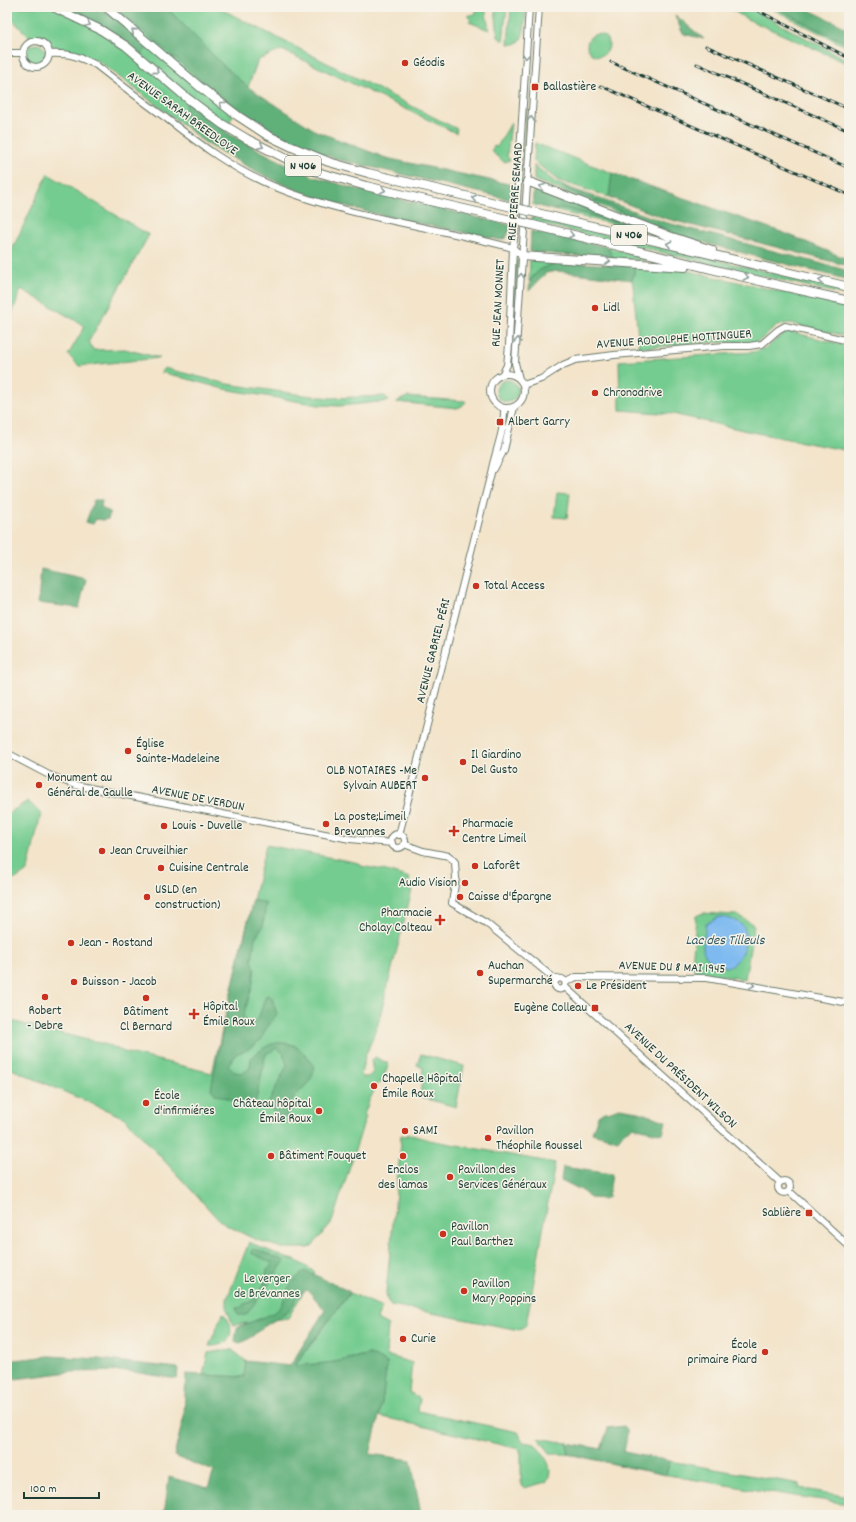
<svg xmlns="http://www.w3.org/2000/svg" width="856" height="1522" viewBox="0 0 856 1522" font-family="Dekko,sans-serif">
<rect width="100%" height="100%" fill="#f7f3e8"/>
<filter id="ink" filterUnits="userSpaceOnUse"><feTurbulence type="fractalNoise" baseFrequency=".025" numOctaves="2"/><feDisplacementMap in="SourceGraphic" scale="8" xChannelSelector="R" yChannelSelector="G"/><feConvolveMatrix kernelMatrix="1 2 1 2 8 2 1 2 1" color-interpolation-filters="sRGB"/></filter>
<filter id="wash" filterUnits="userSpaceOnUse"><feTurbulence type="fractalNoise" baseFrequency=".012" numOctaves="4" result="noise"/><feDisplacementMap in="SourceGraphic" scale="16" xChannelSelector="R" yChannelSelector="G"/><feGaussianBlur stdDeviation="0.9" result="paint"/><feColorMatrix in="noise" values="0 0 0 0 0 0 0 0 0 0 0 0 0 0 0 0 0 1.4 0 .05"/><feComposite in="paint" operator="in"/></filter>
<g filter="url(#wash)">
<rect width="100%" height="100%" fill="#f3e4ca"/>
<!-- green -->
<path fill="#75cc90" stroke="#4a8462" d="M7 7H217L457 129 456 133 282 50 258 60 248 87 215 149 98 61 62 49 54 47 51 45 28 36 7 14Z
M478 7H485L489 30 469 22 471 20 467 16 475 14Z
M495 7H507L503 41 498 37Z
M511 7H526C525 16 526 39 517 43 514 45 511 44 508 44Z
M727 7H748L834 53 849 60V64L747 19Z
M769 7H775L815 28 849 44V48Z
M587 45a11 11 0 1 1 22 0a11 11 0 1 1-22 0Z
M26 54a10 10 0 1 1 20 0a10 10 0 1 1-20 0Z
M528 80H529L525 140V171H522Z
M511 123 507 156 510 160 504 162 491 151 494 146 497 147Z
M535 143 612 173 609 197 557 180 534 161Z
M534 165 556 183 564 186 563 188 673 232 672 234 534 180Z
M48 174 149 235 89 341 93 350 125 349 160 358 79 366 68 355 85 326 21 289 7 328V260Z
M552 193 651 231V233L553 210 562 208 630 226 556 197Z
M532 217 849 291V296L532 222Z
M607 247 659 261 614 259Z
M516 260H518C515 294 515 328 513 362L509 364Z
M530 260 557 262 534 275 529 282Z
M636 266 675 268 849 307V337L789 323 777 326 758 342 750 343 714 342 639 348 633 285 632 280Z
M787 331 849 346V451L747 431 673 414 620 410 619 361 753 352 766 348Z
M164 368 227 384 304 395 331 398 385 396 389 401 340 406 319 405 224 389 161 372Z
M496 391a11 11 0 1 1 22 0a11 11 0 1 1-22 0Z
M407 397 465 401 466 402 462 406 457 408 396 402Z
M557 492 570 493 567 518 554 517Z
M28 801 41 814 28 869 26 872 14 880 7 871V814Z
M266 845 359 863 361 866 383 870 410 878 407 889 412 890 378 1024 365 1057 361 1074 362 1077H368L373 1072 371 1060H373L375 1057 389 1064 381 1083H378L369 1101 364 1115 366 1116 332 1222 313 1245 308 1248H282L254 1239 224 1224 217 1218 125 1118 7 1067V1020L108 1045 124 1052 212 1073Z
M703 913 733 915H737L754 925 745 979 697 973 692 966 696 916Z
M421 1054 464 1066 456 1107 420 1097 423 1068 417 1065Z
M408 1134 429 1140 555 1163 526 1325 519 1330 391 1305 387 1300 386 1292 401 1143 400 1142 401 1135 407 1136Z
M249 1242 286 1258 295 1260 315 1272 288 1318 233 1325 227 1309V1299Z
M350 1293 382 1307 377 1319 388 1325 386 1355 412 1363 409 1392 420 1399 418 1411 518 1432 523 1442 535 1444C544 1455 556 1468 546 1482L524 1488 521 1486V1453L519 1449 379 1416 387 1363 370 1354 335 1362 294 1367Z
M223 1313C232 1322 236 1341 219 1345 216 1346 212 1346 209 1346Z
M231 1349 246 1361 244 1377 203 1375 208 1353Z
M538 1438 800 1484 799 1488 849 1497V1504C779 1494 710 1483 641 1470 613 1465 579 1452 551 1454Z"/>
<!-- forest -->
<path fill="#60b07a" stroke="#407657" d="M61 7H92L112 17 148 47 141 55Z
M115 7H166L223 65 248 87 316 131 386 158 513 185 512 200 336 159 292 142 260 125 248 117 215 92Z
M775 7H803L849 29V44L815 28Z
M675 15 704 39 684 34 682 32Z
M186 102 231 135 270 156 312 176 356 189 510 225 509 232 506 238 500 240C442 227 382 218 325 200 292 190 259 174 229 156 218 150 198 140 191 131 184 124 185 111 186 102Z
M612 173 787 234 849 260V266L664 218 609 197Z
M564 186 664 222 849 271V280L758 257 672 234 673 232 563 188Z
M534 187 552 193 556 197 635 227 563 208 553 210 532 204Z
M531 231 607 247 614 259 530 252Z
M557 262 636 266 632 280 557 271 546 273 529 291C529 273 542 268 557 262Z
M94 500H102L101 508 110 512 108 519 103 520 96 519 93 524 86 522Z
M41 569 86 579 79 608 38 603Z
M253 900 266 904 263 926 255 938 252 960 255 969 252 988 243 1016 250 1024 258 1020 265 998 268 994 272 998 277 1014 264 1032 262 1039 247 1050 236 1054 228 1065 234 1072 243 1073 250 1068 251 1058C264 1047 272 1040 290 1044 298 1046 301 1050 307 1056 326 1076 299 1088 291 1102 288 1106 288 1112 287 1117L279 1116 269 1107V1102L287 1065 283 1053 277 1048 266 1054 256 1100 249 1105 215 1094 211 1089 224 1022Z
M619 1108 632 1110 666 1121 663 1134 633 1127 624 1132 618 1140 592 1133 598 1116 604 1112H608Z
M563 1167 612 1174 608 1197 604 1199 590 1198 581 1190 561 1180Z
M253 1248 285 1261 246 1315H238L236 1308 242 1307 244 1304 251 1302 264 1285 267 1270 271 1266V1262L251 1253Z
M304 1271 313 1274 350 1292 294 1366 335 1362 370 1354 387 1363 382 1404 370 1454 411 1460 421 1515H164L169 1477 208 1488 214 1471 174 1456 184 1416 186 1374 244 1377 246 1361 290 1366 325 1310 308 1290C295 1292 296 1304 288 1311 280 1318 270 1322 262 1328 254 1334 249 1341 239 1343L235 1341 237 1328C249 1321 274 1317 282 1305 284 1301 284 1296 286 1293 290 1284 297 1277 304 1271Z
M49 1356 99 1359 178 1368 177 1379 127 1371 70 1372 7 1380V1361Z
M624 1426 627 1429V1435L624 1452 670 1461 666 1475 568 1454 567 1443 601 1449 608 1428Z"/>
<!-- water -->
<path fill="#7ebaf0" stroke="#4e7c92" d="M718 917C725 917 737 920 742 925 752 935 742 955 735 963 733 965 729 966 726 967 696 957 703 950 706 924Z"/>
</g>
<g filter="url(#ink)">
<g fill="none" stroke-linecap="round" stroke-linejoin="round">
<!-- secondary casing -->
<g stroke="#697768" stroke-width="8">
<path id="secondary" d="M23 54a13 13 0 1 1 26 0a13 13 0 1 1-26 0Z
M7 53H22
M49 54C70 53 78 56 96 65 119 83 142 101 166 118 199 144 234 170 273 186 350 218 433 226 513 248L522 256
M503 373 507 365 509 345 513 248 515 232 529 7
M490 391a17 17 0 1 1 34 0a17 17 0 1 1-34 0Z
M519 379 515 363 539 7
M523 385 541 379 563 365 575 360 614 355 725 346H749L762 344 778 330 785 326 849 341
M494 469 504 450 514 407
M7 753 49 775 75 785 350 839 392 843
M391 841a7 7 0 1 1 14 0a7 7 0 1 1-14 0Z
M399 835 491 473C495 451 505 431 504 408
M404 844 423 851 449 856 455 862 456 878 452 903 486 923 556 980
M554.5 984a5.5 5.5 0 1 1 11 0a5.5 5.5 0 1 1-11 0Z
M566 982 576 977 707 978 849 1003
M565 987 780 1182
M778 1187a6 6 0 1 1 12 0a6 6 0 1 1-12 0Z
M789 1191 849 1246"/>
</g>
<!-- highway casing -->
<g stroke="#697768" stroke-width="10">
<path id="highway" d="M53 7 101 30 126 46 187 98 222 124 247 139 289 160 317 172 366 186 511 220
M106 7 200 87 238 116 267 135 292 147 329 162 368 173 512 207
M527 182 532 183 669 236 712 250
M537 213 849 287
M533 225 760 281 849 301
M522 256 685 267"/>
</g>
<!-- secondary -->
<use href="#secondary" stroke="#fff" stroke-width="6"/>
<!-- highway -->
<use href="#highway" stroke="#fff" stroke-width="8"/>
<!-- rail casing -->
<g stroke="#1f3d34" stroke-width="3">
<path id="rail" d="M751 7 849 58
M706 46 849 109
M611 62 849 168
M697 64 849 131
M601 86 849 195"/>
</g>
<!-- rail -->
<use href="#rail" stroke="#f7f3e8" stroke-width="1.5" stroke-dasharray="4.5" stroke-linecap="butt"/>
<!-- highway-bridge casing -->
<g stroke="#697768" stroke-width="10" stroke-linecap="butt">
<path id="highway-bridge" d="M512 207 537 213
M511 220 533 225"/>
</g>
<!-- highway-bridge -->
<use href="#highway-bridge" stroke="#fff" stroke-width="8"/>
</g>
<!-- one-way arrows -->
<defs><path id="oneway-chevron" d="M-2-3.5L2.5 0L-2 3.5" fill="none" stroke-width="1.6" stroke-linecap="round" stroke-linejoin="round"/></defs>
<g stroke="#8f9e9a">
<use href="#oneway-chevron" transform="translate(88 24) rotate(25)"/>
<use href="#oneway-chevron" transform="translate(134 31) rotate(-140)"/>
<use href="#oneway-chevron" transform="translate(526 56) rotate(94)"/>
<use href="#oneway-chevron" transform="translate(156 71) rotate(40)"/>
<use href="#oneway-chevron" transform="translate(222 104) rotate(-142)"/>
<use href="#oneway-chevron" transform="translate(531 119) rotate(-86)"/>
<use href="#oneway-chevron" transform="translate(261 146) rotate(27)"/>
<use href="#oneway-chevron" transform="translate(542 187) rotate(-159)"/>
<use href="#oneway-chevron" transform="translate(383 190) rotate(13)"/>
<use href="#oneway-chevron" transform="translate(474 198) rotate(-167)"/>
<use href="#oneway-chevron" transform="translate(571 235) rotate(14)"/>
<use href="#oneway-chevron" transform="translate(669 244) rotate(-167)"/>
<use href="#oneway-chevron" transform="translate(608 261) rotate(4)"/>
<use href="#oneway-chevron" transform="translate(521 276) rotate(-87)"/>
<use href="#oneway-chevron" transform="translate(746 277) rotate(14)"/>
<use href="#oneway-chevron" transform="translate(821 280) rotate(-166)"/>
<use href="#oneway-chevron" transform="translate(518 340) rotate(-87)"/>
<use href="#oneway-chevron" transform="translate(752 985) rotate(10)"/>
</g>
</g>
<!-- markers -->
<g fill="#c8321e" stroke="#f7f3e8" stroke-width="1.5">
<circle cx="405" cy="63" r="4"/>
<rect x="531" y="83" width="8" height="8" rx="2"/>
<circle cx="595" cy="308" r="4"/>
<circle cx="595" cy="393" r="4"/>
<rect x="496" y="418" width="8" height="8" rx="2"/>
<circle cx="476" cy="586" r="4"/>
<circle cx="128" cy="751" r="4"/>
<circle cx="463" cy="762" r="4"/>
<circle cx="425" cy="778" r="4"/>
<circle cx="39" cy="785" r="4"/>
<circle cx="326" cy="824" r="4"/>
<circle cx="164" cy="826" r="4"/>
<path d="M452 825h4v4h4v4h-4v4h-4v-4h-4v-4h4z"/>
<circle cx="102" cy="851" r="4"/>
<circle cx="475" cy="866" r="4"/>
<circle cx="161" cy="868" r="4"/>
<circle cx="465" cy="883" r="4"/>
<circle cx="147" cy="897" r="4"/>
<circle cx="460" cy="897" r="4"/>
<path d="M438 914h4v4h4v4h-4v4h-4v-4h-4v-4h4z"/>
<circle cx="71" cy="943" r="4"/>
<circle cx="480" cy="973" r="4"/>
<circle cx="74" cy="982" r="4"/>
<circle cx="578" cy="986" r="4"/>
<circle cx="45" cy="997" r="4"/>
<circle cx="146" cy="998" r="4"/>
<rect x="591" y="1004" width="8" height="8" rx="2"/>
<path d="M192 1008h4v4h4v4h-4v4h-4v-4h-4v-4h4z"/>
<circle cx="374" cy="1086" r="4"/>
<circle cx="146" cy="1103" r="4"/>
<circle cx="319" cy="1111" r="4"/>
<circle cx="405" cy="1131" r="4"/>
<circle cx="488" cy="1138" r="4"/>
<circle cx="271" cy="1156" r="4"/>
<circle cx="403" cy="1156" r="4"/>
<circle cx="450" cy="1177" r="4"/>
<rect x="805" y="1209" width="8" height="8" rx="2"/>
<circle cx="443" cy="1234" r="4"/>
<circle cx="464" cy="1291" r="4"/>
<circle cx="403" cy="1339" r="4"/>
<circle cx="765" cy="1352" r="4"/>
</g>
<g text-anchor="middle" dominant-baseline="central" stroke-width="3" stroke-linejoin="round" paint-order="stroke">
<!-- shield labels -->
<g fill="#f7f3e8" stroke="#60746a" stroke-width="1">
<rect x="285" y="156" width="36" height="20" rx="3"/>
<rect x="611" y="225" width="36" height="20" rx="3"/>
</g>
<g font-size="12" font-weight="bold" fill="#1f3d34">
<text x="303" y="166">N 406</text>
<text x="629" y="235">N 406</text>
</g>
<!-- poi labels -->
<g font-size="13" fill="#1f3d34" stroke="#f7f3e8" text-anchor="start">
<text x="413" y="63">Géodis</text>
<text x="543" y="87">Ballastière</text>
<text x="603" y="308">Lidl</text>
<text x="603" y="393">Chronodrive</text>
<text x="508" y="422">Albert Garry</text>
<text x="484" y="586">Total Access</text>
<text x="136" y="744">Église<tspan x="136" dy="15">Sainte-Madeleine</tspan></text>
<text x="471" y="755">Il Giardino<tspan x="471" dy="15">Del Gusto</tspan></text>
<text x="417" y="771" text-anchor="end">OLB NOTAIRES -Me<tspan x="417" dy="15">Sylvain AUBERT</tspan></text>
<text x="47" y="778">Monument au<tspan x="47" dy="15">Général de Gaulle</tspan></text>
<text x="334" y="817">La poste;Limeil<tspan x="334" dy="15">Brevannes</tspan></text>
<text x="462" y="824">Pharmacie<tspan x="462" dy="15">Centre Limeil</tspan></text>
<text x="172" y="826">Louis - Duvelle</text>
<text x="110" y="851">Jean Cruveilhier</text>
<text x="483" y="866">Laforêt</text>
<text x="169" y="868">Cuisine Centrale</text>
<text x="457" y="883" text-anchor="end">Audio Vision</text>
<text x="155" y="890">USLD (en<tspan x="155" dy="15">construction)</tspan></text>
<text x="468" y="897">Caisse d'Épargne</text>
<text x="432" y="913" text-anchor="end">Pharmacie<tspan x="432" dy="15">Cholay Colteau</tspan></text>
<text x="79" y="943">Jean - Rostand</text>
<text x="488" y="966">Auchan<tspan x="488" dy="15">Supermarché</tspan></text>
<text x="82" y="982">Buisson - Jacob</text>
<text x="586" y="986">Le Président</text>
<text x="203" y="1007">Hôpital<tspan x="203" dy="15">Émile Roux</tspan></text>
<text x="587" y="1008" text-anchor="end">Eugène Colleau</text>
<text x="45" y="1011" text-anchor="middle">Robert<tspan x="45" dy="15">- Debre</tspan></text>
<text x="146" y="1012" text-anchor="middle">Bâtiment<tspan x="146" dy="15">Cl Bernard</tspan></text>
<text x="382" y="1079">Chapelle Hôpital<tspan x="382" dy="15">Émile Roux</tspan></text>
<text x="154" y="1096">École<tspan x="154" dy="15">d'infirmiéres</tspan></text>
<text x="311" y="1104" text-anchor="end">Château hôpital<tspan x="311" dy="15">Émile Roux</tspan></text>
<text x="413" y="1131">SAMI</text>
<text x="496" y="1131">Pavillon<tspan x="496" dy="15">Théophile Roussel</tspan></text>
<text x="279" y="1156">Bâtiment Fouquet</text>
<text x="403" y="1170" text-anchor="middle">Enclos<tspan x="403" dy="15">des lamas</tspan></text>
<text x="458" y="1170">Pavillon des<tspan x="458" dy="15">Services Généraux</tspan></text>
<text x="801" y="1213" text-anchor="end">Sablière</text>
<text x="451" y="1227">Pavillon<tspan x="451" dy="15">Paul Barthez</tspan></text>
<text x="472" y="1284">Pavillon<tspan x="472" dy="15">Mary Poppins</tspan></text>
<text x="411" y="1339">Curie</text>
<text x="757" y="1345" text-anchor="end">École<tspan x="757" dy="15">primaire Piard</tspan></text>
</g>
<!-- street labels -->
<g font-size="13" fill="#1f3d34" stroke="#f7f3e8">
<text transform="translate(182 114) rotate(36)">AVENUE SARAH BREEDLOVE</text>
<text transform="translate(516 192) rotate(-86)">RUE PIERRE SEMARD</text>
<text transform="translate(499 303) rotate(-87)">RUE JEAN MONNET</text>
<text transform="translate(674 340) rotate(-4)">AVENUE RODOLPHE HOTTINGUER</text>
<text transform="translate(434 651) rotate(-76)">AVENUE GABRIEL PÉRI</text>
<text transform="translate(198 799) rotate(11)">AVENUE DE VERDUN</text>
<text transform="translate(672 968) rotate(2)">AVENUE DU 8 MAI 1945</text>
<text transform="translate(680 1076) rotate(43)">AVENUE DU PRÉSIDENT WILSON</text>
</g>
<!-- park labels -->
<g font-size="13" fill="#305a46" stroke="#f7f3e8">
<text x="267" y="1279">Le verger<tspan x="267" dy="15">de Brévannes</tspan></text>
</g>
<!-- water labels -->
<g font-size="14" font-style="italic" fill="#375c63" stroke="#f7f3e8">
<text x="725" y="941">Lac des Tilleuls</text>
</g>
</g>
<!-- margin -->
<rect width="856" height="1522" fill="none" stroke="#f7f3e8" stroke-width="24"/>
<!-- scale -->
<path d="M24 1492v6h75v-6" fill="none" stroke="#1f3d34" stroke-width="2"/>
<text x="30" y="1492" font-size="12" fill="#1f3d34" stroke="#f7f3e8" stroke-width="3" paint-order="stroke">100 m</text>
</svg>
